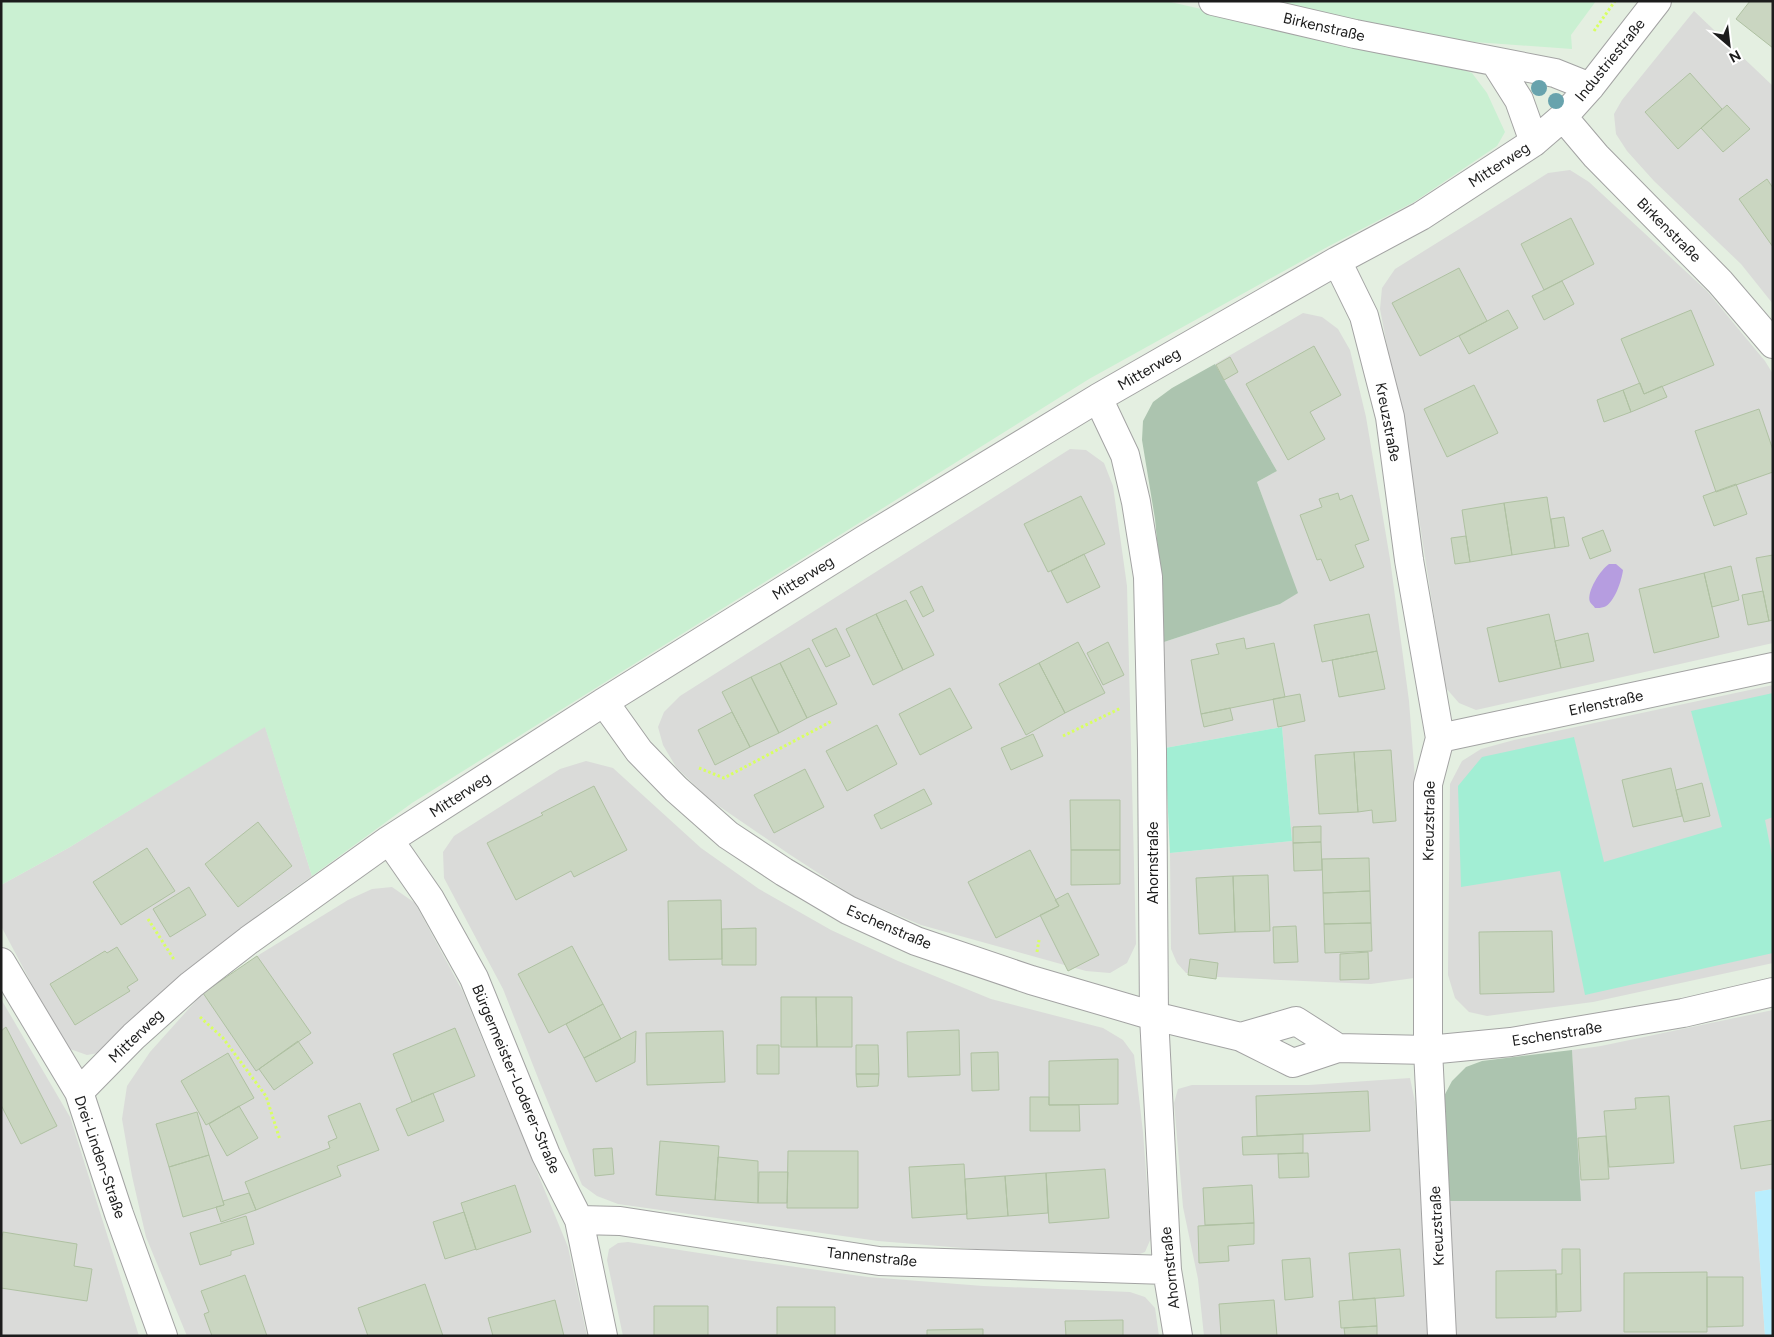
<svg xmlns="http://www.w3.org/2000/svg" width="1774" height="1337" viewBox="0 0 1774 1337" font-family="Figtree,sans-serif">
<rect width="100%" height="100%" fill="#e4efe1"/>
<!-- residential -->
<path fill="#dadbd9" d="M1694 11 1773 86V304L1741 264 1654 181 1627 151 1616 134 1614 114 1622 100Z
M1570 170 1589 182 1707 291 1765 361 1773 374V643L1476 710 1459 703 1445 687 1416 499 1380 309 1382 288 1395 269 1477 218 1548 173Z
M1303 313 1322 317 1338 329 1350 350 1366 417 1390 559 1409 701 1415 779 1414 978 1371 984 1218 977 1186 973 1177 963 1171 949 1170 853 1292 841 1282 727 1165 748 1164 642 1280 604 1297 593 1257 482 1277 471 1215 364Z
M1070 449 1086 450 1104 463 1113 486 1127 586 1136 944 1127 963 1110 973 1086 971 921 925 855 897 789 854 710 800 676 767 663 745 658 727 664 712 680 696Z
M1773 685V963L1593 1002 1487 1016 1469 1012 1455 998 1448 975 1450 784 1462 761 1481 749 1514 740Z
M265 726 312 876 274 903 184 973 104 1052 87 1055 70 1049 36 992 1 926V885L70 847Z
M586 761 613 768 701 848 759 889 831 930 898 961 991 999 1103 1028 1123 1040 1134 1055 1143 1132 1151 1238 1145 1252 1132 1257 1011 1252 878 1241 618 1204 597 1196 582 1185 540 1083 503 989 444 878 443 852 454 836 560 769Z
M392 887 415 903 463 992 568 1247 587 1336H187L146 1237 132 1176 122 1119 127 1086 150 1052 202 994 257 956 348 900 372 889Z
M1 999 70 1117 139 1336H1Z
M1773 1010V1189L1755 1192 1765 1336H1456L1455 1333 1446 1201H1580L1572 1050 1601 1046Z
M1410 1078 1415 1102 1429 1336H1204L1198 1279 1183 1207 1174 1103 1178 1089 1192 1085H1309Z
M628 1242 738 1259 868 1277 983 1286 1130 1292 1145 1297 1155 1308 1159 1336H623L607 1260 609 1249 618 1243Z"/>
<!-- construction -->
<path fill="#acc4af" d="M1215 364 1277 471 1257 482 1298 593 1280 604 1164 642 1160 572 1155 519 1142 440 1143 421 1153 402 1172 388Z
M1572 1050 1581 1201H1446L1442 1100 1452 1081 1466 1067 1482 1061Z"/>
<!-- farmland -->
<path fill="#caf0d2" d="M1 1H1166L1448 65 1472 73 1487 93 1505 132 1497 146 1414 202 1329 246 1089 379 412 803 312 876 265 727 70 847 1 885Z
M1265 1H1596L1571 35 1572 49 1474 42 1394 30Z"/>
<!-- grass -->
<path fill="#a2eed4" d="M1773 693V817L1765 820 1773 861V953L1585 995 1560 871 1461 887 1458 786 1482 757 1574 737 1604 862 1722 827 1691 711Z
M1282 727 1292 841 1170 853 1165 748Z"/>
<!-- park -->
<path fill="#b9eefe" d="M1773 1189V1336H1765L1755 1192Z"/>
<!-- water -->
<path fill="#b69de0" d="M1609 564H1616L1623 570C1622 580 1614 604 1604 607 1601 608 1598 608 1595 608 1594 606 1591 604 1590 602 1586 592 1601 569 1609 564Z"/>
<!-- building -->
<path fill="#cad6c1" stroke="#afc1a2" d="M1750 1H1773V48L1736 19Z
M1690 73 1722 109 1678 149 1645 112Z
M1727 105 1750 129 1723 152 1701 128Z
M1767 179 1773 188V247L1739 199Z
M1571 218 1594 264 1544 290 1521 244Z
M1459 268 1487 321 1420 356 1392 303Z
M1562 281 1574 304 1544 320 1532 296Z
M1508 310 1518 328 1469 354 1459 336Z
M1691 310 1714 365 1644 394 1621 339Z
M1314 346 1341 395 1310 412 1325 439 1288 460 1246 384Z
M1230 357 1238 372 1224 380 1216 365Z
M1640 383 1644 394 1662 386 1667 397 1631 412 1623 390Z
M1474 385 1498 433 1447 457 1424 409Z
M1623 390 1631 412 1604 422 1597 400Z
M1759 409 1773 450V472L1716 492 1695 431Z
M1736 484 1747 514 1714 526 1703 496Z
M1338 493 1340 500 1352 495 1369 540 1355 545 1364 567 1330 581 1321 559 1317 560 1300 515 1322 507 1319 499Z
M1081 496 1105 544 1048 572 1024 524Z
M1547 497 1555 548 1512 555 1504 503Z
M1504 503 1512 555 1470 562 1462 510Z
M1564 517 1569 546 1555 548 1551 519Z
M1603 530 1611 551 1590 559 1582 538Z
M1466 536 1470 562 1455 564 1451 538Z
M1084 554 1100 587 1067 603 1051 571Z
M1773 555V620L1769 621 1756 558Z
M1731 566 1739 600 1712 607 1704 573Z
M1704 573 1719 637 1654 653 1639 589Z
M922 586 934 611 923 617 910 592Z
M1763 591 1769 621 1748 625 1742 595Z
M906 600 934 655 903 670 876 614Z
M876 614 903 670 873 685 846 629Z
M1369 614 1377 651 1322 662 1314 625Z
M1549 614 1561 668 1499 682 1487 628Z
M836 628 850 656 826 667 812 640Z
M1588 633 1594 661 1561 668 1555 641Z
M1244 638 1246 649 1274 643 1285 697 1201 714 1191 660 1219 654 1216 644Z
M1078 642 1105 693 1065 713 1039 663Z
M1108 642 1124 675 1103 685 1087 653Z
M809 648 837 704 807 718 780 663Z
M1377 651 1385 689 1339 697 1332 660Z
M780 663 807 718 779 733 751 677Z
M1039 663 1065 713 1026 735 999 684Z
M751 677 779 733 750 747 722 692Z
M950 688 972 728 920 755 899 714Z
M1300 694 1305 721 1278 727 1273 699Z
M1230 708 1233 720 1204 727 1201 714Z
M732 712 750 747 715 765 698 730Z
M877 725 897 764 847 791 826 751Z
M1033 734 1043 756 1011 770 1001 748Z
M1391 750 1396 821 1373 823 1372 810 1358 812 1354 752Z
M1354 752 1358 812 1319 814 1315 755Z
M1671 768 1682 816 1633 827 1622 780Z
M805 769 824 807 774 833 754 795Z
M1702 783 1710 816 1684 822 1676 790Z
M594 786 627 850 574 877 571 871 516 900 487 843 543 815 541 813Z
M924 789 932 804 881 829 874 815Z
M1070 800H1120V850H1071Z
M258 822 292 866 238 907 205 864Z
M1321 826V842L1293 843V827Z
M1321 842 1322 870 1294 871 1293 843Z
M147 848 175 891 121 925 93 882Z
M1030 850 1059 906 996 938 968 882Z
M1071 850H1120V884L1071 885Z
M1369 858 1370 891 1323 893 1322 859Z
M1268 875 1270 931 1235 932 1233 876Z
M1233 876 1235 932 1199 934 1196 878Z
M189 887 206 915 170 937 153 909Z
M1370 891 1371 923 1324 924 1323 893Z
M1068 893 1099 955 1068 971 1040 915 1059 906 1055 900Z
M721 900 722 959 669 960 668 901Z
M1371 923 1372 951 1325 953 1324 924Z
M1296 926 1298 962 1274 963 1273 927Z
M756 928V965H722V929Z
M1552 931 1554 992 1480 994 1479 932Z
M572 946 603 1004 549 1033 518 974Z
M117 947 138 980 127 987 130 991 75 1025 50 984 105 951 107 953Z
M1368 952 1369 979 1340 980V954Z
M257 956 311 1033 256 1071 203 993Z
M1190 959 1218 963 1216 979 1188 975Z
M781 997H816L817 1047H781Z
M816 997H852V1047H817Z
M603 1004 621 1039 584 1058 566 1024Z
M6 1027 57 1126 21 1144 1 1105V1031Z
M455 1028 475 1076 412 1102 393 1054Z
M959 1030 960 1075 908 1077 907 1032Z
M636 1031 635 1062 596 1082 584 1058Z
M723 1031 725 1082 647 1085 646 1033Z
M298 1041 313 1063 274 1090 259 1069Z
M757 1045H779V1074H757Z
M856 1045H878L879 1074H856Z
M998 1052 999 1090 972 1091 971 1053Z
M228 1053 254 1098 206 1125 181 1081Z
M1118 1059V1104L1049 1105V1061Z
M856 1074H879L878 1086 857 1087Z
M1368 1091 1370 1131 1257 1136 1256 1096Z
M433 1093 444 1121 408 1136 396 1109Z
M1669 1096 1674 1163 1609 1167 1604 1111 1636 1109 1635 1098Z
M1030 1097H1049V1105H1079L1080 1131H1030Z
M360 1103 379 1150 337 1166 341 1176 256 1210 245 1182 330 1148 328 1142 337 1138 328 1116Z
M239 1106 258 1138 227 1156 209 1124Z
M197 1112 209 1155 169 1167 156 1124Z
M1773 1120V1164L1741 1169 1734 1126Z
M1303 1134V1153L1243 1155 1242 1137Z
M1606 1136 1609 1179 1581 1180 1578 1138Z
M660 1141 719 1146 715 1200 656 1195Z
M612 1148 614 1174 595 1176 593 1149Z
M788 1151H858V1208H787Z
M1308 1153 1309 1177 1279 1178 1278 1154Z
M209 1155 224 1205 183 1217 169 1167Z
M718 1157 758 1161V1203L715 1200Z
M964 1164 967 1214 912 1218 909 1167Z
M1105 1169 1109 1218 1049 1223 1046 1173Z
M759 1172H788L787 1203H758Z
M1046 1173 1048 1213 1008 1216 1005 1176Z
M1005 1176 1008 1216 967 1219 965 1179Z
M515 1185 531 1232 476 1250 461 1203Z
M1252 1185 1254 1223 1205 1225 1203 1188Z
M249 1193 256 1210 221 1222 216 1207 224 1205 223 1201Z
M464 1212 476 1249 445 1259 433 1222Z
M246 1216 254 1244 231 1251V1255L200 1265 190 1233Z
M1254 1223V1244L1228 1246 1229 1261 1199 1263 1198 1226Z
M3 1232 77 1244 74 1266 92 1269 87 1301 1 1288V1243Z
M1400 1249 1404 1296 1353 1300 1349 1253Z
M1562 1249H1580L1581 1311 1557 1312 1556 1274H1562Z
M1310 1258 1313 1297 1285 1300 1282 1260Z
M1556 1270V1317L1496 1318V1271Z
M1707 1272V1332H1624V1273Z
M245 1275 267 1336H212L204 1314 209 1312 201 1291Z
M1707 1277H1743V1326L1707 1327Z
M425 1284 443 1336H368L358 1308Z
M1375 1298 1377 1326 1341 1328 1339 1301Z
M555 1300 564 1336H493L488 1318Z
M1274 1300 1277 1336H1221L1219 1304Z
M654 1306H708V1336H654Z
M777 1307H835V1336H777Z
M1123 1320V1336H1066L1065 1321Z
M1377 1326V1336H1345L1344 1328Z
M983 1329V1336H927V1330Z
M740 1335H777V1336H740Z"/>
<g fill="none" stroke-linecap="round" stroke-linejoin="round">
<!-- minor casing -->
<g stroke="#a3a3a3" stroke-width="30">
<path id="minor" d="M1213 1 1355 34 1555 73 1590 87
M1495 62 1519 100 1534 142
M1563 117 1596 156 1720 282 1773 344
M1337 261 1364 316 1390 417 1409 560 1440 738 1428 784V1050L1442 1336
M1098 398 1125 455 1136 502 1148 577 1152 751 1154 1016 1167 1270 1178 1336
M604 702 639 751 676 789 728 835 784 872 848 910 916 941 1031 980 1154 1016 1241 1037 1293 1063 1338 1048 1428 1050 1511 1042 1683 1013 1773 992
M1440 738 1773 667
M389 840 430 899 474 978 546 1155 579 1220 603 1336
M1 962 79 1092 119 1214 163 1336
M1241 1037 1296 1021 1338 1048
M79 1092 134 1036 191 985 249 940 389 840 604 702 864 540 1098 398 1337 261 1421 216 1534 142 1563 117 1590 87 1657 1
M579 1220 620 1221 879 1261 1167 1270"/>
</g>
<!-- path -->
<path stroke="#d8ff62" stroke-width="3" stroke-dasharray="2.5 2.5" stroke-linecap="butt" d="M1594 31 1615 1
M1063 736 1121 708
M699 768 724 778 832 721
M148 919 175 961
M1037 952 1039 940
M200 1017 223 1038 266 1096 280 1140"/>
<!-- minor -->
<use href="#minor" stroke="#fff" stroke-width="28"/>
</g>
<!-- trees -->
<g fill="#68a3ad">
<circle cx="1539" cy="88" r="8"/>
<circle cx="1556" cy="101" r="8"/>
</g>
<g text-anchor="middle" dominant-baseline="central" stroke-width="4.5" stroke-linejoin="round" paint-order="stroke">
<!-- street labels -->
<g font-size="15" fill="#1c1c1c" stroke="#fff">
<text transform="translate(1324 27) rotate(13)">Birkenstraße</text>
<text transform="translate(1610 60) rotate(-51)">Industriestraße</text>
<text transform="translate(1499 165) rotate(-33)">Mitterweg</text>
<text transform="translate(1669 230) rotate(45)">Birkenstraße</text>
<text transform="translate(1149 369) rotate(-30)">Mitterweg</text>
<text transform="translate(1388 422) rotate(79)">Kreuzstraße</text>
<text transform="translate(803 578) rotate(-32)">Mitterweg</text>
<text transform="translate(1606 703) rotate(-12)">Erlenstraße</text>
<text transform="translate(460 795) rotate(-33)">Mitterweg</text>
<text transform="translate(1429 821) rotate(-89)">Kreuzstraße</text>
<text transform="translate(1153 863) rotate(-90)">Ahornstraße</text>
<text transform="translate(889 927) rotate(23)">Eschenstraße</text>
<text transform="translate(1557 1034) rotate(-9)">Eschenstraße</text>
<text transform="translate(136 1036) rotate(-44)">Mitterweg</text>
<text transform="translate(516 1079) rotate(67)">Bürgermeister-Loderer-Straße</text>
<text transform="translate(100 1157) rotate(71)">Drei-Linden-Straße</text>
<text transform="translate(1437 1226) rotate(-93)">Kreuzstraße</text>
<text transform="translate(872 1257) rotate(6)">Tannenstraße</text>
<text transform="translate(1170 1268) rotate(-96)">Ahornstraße</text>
</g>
</g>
<!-- border -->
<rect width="1774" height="1337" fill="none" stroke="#1c1c1c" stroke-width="5"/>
<!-- north arrow -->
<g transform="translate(1729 45) rotate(152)" stroke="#ffffff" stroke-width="4" paint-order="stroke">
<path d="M0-4L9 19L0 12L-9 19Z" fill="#1c1c1c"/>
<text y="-8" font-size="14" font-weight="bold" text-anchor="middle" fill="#1c1c1c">N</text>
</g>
</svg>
